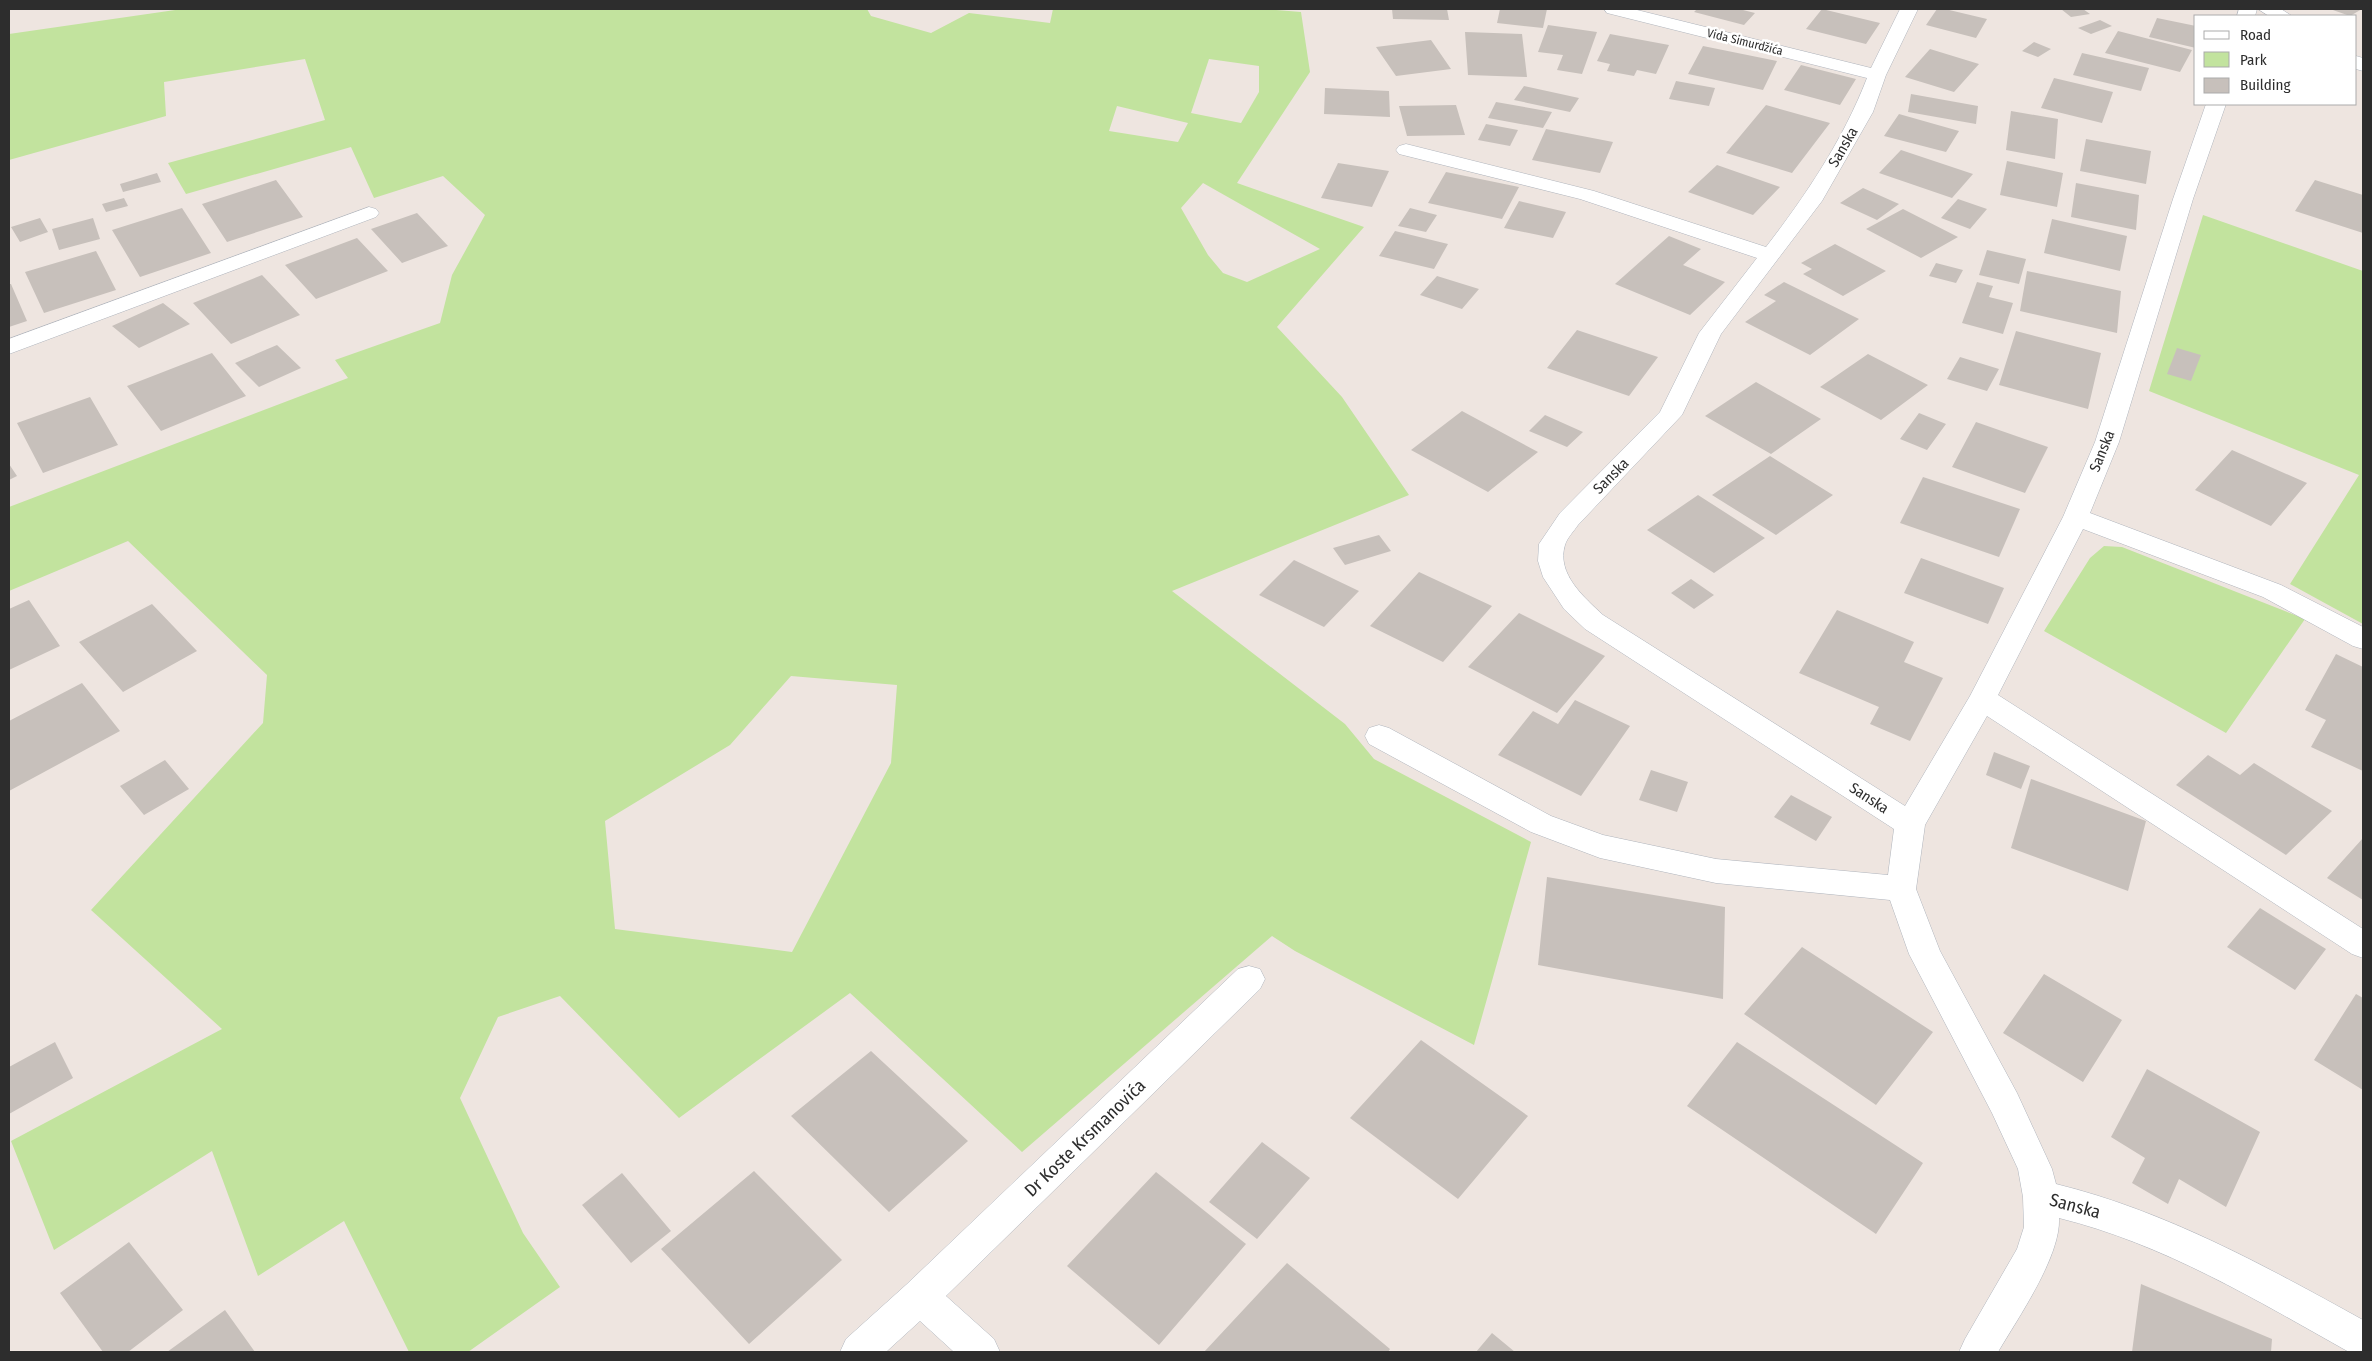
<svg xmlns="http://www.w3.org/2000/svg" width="2372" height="1361" viewBox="0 0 2372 1361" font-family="'Fira Sans Condensed',sans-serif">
<rect width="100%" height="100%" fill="#eee5e0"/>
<!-- green -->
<path fill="#c2e39e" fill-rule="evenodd" d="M182 9H867L871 16 931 33 969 13 1050 23 1053 9H1264L1301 12 1310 72 1237 183 1364 227 1277 327 1342 397 1409 495 1172 591 1345 724 1374 759 1531 842 1474 1045 1295 951 1272 936 1022 1152 850 993 679 1118 560 996 498 1017 460 1098 523 1233 560 1287 468 1352H409L344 1221 258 1276 212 1151 54 1250 11 1141 222 1029 91 910 263 723 267 675 128 541 9 591V507L348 378 335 360 440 323 452 275 485 215 443 176 374 198 351 147 186 194 168 163 325 120 305 59 164 82 166 116 9 160V34ZM1209 59 1259 66V92L1241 123 1191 113ZM1117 106 1188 123 1178 142 1109 131ZM1203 183 1320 249 1247 282 1223 273 1208 255 1181 208ZM791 676 897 685 891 763 792 952 615 929 605 821 730 745Z
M2203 215 2363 271V624L2290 584 2359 475 2149 391Z
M2104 546 2122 547 2305 619 2226 733 2044 631 2090 558Z"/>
<!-- building -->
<path fill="#c7c0bb" d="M1392 9H1447L1449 20 1393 19Z
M1500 9H1547L1543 28 1497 23Z
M1697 9H1739L1755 13 1744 25 1694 12Z
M1822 9 1880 23 1866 44 1806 29Z
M1937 9H1945L1987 19 1976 38 1926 25Z
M2061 9H2083L2090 14 2071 17Z
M2330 9H2362L2350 16Z
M2157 18 2196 26V48L2149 37Z
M2100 20 2112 26 2091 34 2078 28Z
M1548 25 1597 32 1582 74 1557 70 1563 55 1538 52Z
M2118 31 2192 50 2180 72 2105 53Z
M1465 32 1522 34 1527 77 1468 75Z
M1610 34 1669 45 1656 74 1637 70 1634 76 1607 71 1610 64 1597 61Z
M1431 40 1451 69 1396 76 1376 47Z
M2034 42 2051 49 2038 57 2022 51Z
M1703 46 1777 61 1763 90 1688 74Z
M1930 49 1979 64 1954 92 1905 77Z
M2082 53 2149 68 2141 91 2073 75Z
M1801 65 1856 79 1840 105 1784 90Z
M2054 78 2113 92 2102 123 2041 108Z
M1676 81 1715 88 1709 106 1669 99Z
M1524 86 1579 98 1570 112 1514 100Z
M1325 88 1389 91 1390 117 1324 114Z
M1911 94 1978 106 1976 124 1908 112Z
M1496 102 1552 112 1543 128 1488 118Z
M1456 105 1465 135 1407 136 1399 106Z
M1766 105 1830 123 1792 173 1726 153Z
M2011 111 2058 119 2055 159 2006 150Z
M1899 114 1959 131 1946 152 1884 136Z
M1486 124 1518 130 1510 146 1478 140Z
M1546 129 1613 142 1600 173 1532 160Z
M2086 139 2151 151 2146 184 2080 171Z
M1901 150 1973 174 1952 198 1879 173Z
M2007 161 2063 173 2057 207 2000 195Z
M1338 163 1389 171 1372 207 1321 198Z
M1717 165 1780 187 1753 215 1688 192Z
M1446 172 1519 187 1502 219 1428 203Z
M157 173 161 182 123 192 120 184Z
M276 180 303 217 227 242 202 204Z
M2315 180 2363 195V233L2295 211Z
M2076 183 2139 195 2136 230 2071 217Z
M1863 188 1899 204 1877 220 1840 203Z
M124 198 128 206 106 212 102 204Z
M1958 199 1987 209 1970 229 1941 218Z
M1519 201 1566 212 1553 238 1504 228Z
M182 208 211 253 140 277 112 230Z
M1410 208 1437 215 1426 232 1398 226Z
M1903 209 1958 237 1921 258 1866 229Z
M417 213 448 246 402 263 371 229Z
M40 218 48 232 20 242 11 227Z
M93 218 100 239 59 250 52 229Z
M2052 219 2127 236 2120 271 2044 253Z
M1395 231 1448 244 1434 269 1379 256Z
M1669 236 1701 249 1683 265 1725 282 1690 315 1615 284Z
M357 238 388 271 316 299 285 265Z
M1835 244 1886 271 1843 296 1803 274 1812 269 1801 263Z
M1987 250 2026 259 2019 284 1979 275Z
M96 251 116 290 44 313 25 272Z
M1936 263 1963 270 1956 283 1929 276Z
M2027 271 2121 291 2117 333 2020 311Z
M262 275 300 315 231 344 193 303Z
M1437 276 1479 289 1462 309 1420 295Z
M1784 282 1859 319 1810 355 1745 322 1776 301 1764 295Z
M1977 282 1993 286 1989 297 2013 303 2003 334 1962 323Z
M9 284H11L27 321 9 327Z
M163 303 190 324 139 348 112 326Z
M1577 330 1658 357 1629 396 1547 368Z
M2016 331 2101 353 2088 409 1999 385Z
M277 345 301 368 259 387 235 363Z
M2177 348 2201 355 2191 381 2167 374Z
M212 353 246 396 161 431 127 386Z
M1868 354 1928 385 1881 420 1820 387Z
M1960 357 1999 369 1987 391 1947 379Z
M1756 382 1821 419 1771 454 1705 416Z
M90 397 118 445 43 473 17 423Z
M1462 411 1538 452 1488 492 1411 450Z
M1919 413 1946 424 1927 450 1900 439Z
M1545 415 1583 432 1567 447 1529 431Z
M1976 422 2048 447 2025 493 1952 467Z
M2232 450 2307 483 2271 526 2195 490Z
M1770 456 1833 495 1776 535 1712 495Z
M9 464 17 476 9 480Z
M1923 477 2020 509 1999 557 1900 523Z
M1698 495 1765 538 1714 573 1647 530Z
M1379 535 1391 551 1345 565 1333 548Z
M1921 558 2004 588 1988 624 1904 593Z
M1294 560 1359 591 1324 627 1259 595Z
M1419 572 1492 606 1443 662 1370 626Z
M1691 579 1714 595 1694 609 1671 593Z
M29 600 60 646 9 670V609Z
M152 604 197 651 123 692 79 642Z
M1837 610 1914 642 1904 662 1943 678 1910 741 1870 724 1879 707 1799 673Z
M1519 613 1605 656 1557 713 1468 667Z
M2336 654 2363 667V771L2311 747 2326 720 2305 710Z
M82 683 120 731 9 791V721Z
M1575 700 1630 726 1581 796 1498 755 1533 711 1558 724Z
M1994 752 2030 766 2021 789 1986 775Z
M2208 755 2240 775 2254 763 2332 811 2286 855 2176 785Z
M165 760 189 789 144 815 120 786Z
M1651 770 1688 782 1677 812 1639 800Z
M2031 779 2146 821 2128 891 2011 848Z
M1791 795 1832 817 1816 841 1774 817Z
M2363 838V900L2327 878Z
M1547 877 1725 907 1723 999 1538 965Z
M2260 908 2326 949 2295 990 2227 947Z
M1802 947 1933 1032 1876 1105 1744 1014Z
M2044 974 2122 1020 2083 1082 2003 1033Z
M2356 994 2363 998V1090L2314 1060Z
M1421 1040 1528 1116 1458 1199 1350 1118Z
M55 1042 73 1078 9 1114V1067Z
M1737 1042 1923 1163 1876 1234 1687 1106Z
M871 1051 968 1141 889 1212 791 1116Z
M2147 1069 2260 1132 2226 1207 2179 1179 2168 1204 2132 1183 2145 1158 2111 1137Z
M1262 1142 1310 1178 1257 1239 1209 1202Z
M754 1171 842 1260 749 1344 661 1249Z
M1156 1172 1246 1244 1159 1345 1067 1266Z
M622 1173 671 1231 631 1263 582 1205Z
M129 1242 183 1310 128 1352H103L60 1293Z
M1287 1263 1390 1349 1388 1352H1204Z
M2141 1284 2272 1339 2271 1352H2132Z
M225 1310 255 1352H167Z
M1492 1333 1515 1352H1476Z"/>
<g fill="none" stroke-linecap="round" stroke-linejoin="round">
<!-- street casing -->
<g stroke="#b0b5bd" stroke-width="1">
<path id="street" d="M1604 9H1633L1871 68 1900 9H1918L1886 75 1873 112 1822 201 1721 334 1682 415 1578 525C1574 531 1567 538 1565 545 1556 574 1585 598 1603 615L1905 806 1970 696 2063 517 2095 442 2173 199 2206 104H2226L2193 199 2119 442 2090 513 2281 585 2363 627V649L2353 646 2263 597 2083 529 1998 695 2363 929V958L2352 954 1987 716 1925 825 1916 889 1940 951 2017 1093 2052 1169 2056 1184C2166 1211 2265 1266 2363 1320V1352H2349C2256 1300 2164 1244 2059 1218 2061 1256 2018 1318 1998 1352H1959L1965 1339 2017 1249 2024 1227 2023 1197 2018 1169 1992 1113 1909 954 1890 900 1716 883 1600 858 1531 832 1369 744 1365 736 1369 728 1379 725 1389 728 1551 816 1603 835 1716 859 1888 875 1894 829 1585 629 1564 609 1543 577 1538 561 1539 544 1560 513 1660 412 1699 333 1757 258 1580 199 1399 154 1396 150 1399 146 1406 144 1594 191 1766 247C1806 195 1843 140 1867 78L1607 13Z
M2239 9H2257L2255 16H2237Z
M2258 9H2281L2292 16H2269Z
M2356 56 2363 58V71L2356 69Z
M369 207 376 209 379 213 376 217 9 354V339Z
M1249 966 1260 969 1265 979 1260 989 946 1296 994 1339 1000 1352H954L920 1321 886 1352H840L846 1339 907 1284 1238 969Z"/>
</g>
<!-- street -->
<use href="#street" fill="#fff" fill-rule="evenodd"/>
</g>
<g text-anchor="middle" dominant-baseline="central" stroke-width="5" stroke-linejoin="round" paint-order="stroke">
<!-- far-street labels -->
<g font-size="12" fill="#2d2d2d" stroke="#fff">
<text transform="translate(1745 42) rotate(14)">Vida Simurdžića</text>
</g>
<!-- street labels -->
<g font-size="15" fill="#2d2d2d" stroke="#fff">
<text transform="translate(1843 147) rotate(-60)">Sanska</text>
<text transform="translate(2102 451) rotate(-68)">Sanska</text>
<text transform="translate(1611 476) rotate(-45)">Sanska</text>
<text transform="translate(1869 798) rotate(33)">Sanska</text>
</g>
<!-- near-street labels -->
<g font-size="18" fill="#2d2d2d" stroke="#fff">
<text transform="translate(1085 1138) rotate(-44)">Dr Koste Krsmanovića</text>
<text transform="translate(2075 1206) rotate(15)">Sanska</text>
</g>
</g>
<!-- border -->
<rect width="2372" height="1361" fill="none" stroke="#2d2d2d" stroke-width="20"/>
<!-- legend -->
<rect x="2194" y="15" width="162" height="90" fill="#ffffff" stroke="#ababab"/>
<rect x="2204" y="31" width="25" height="8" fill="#ffffff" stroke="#ababab"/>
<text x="2240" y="40" font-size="15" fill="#2d2d2d">Road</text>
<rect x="2204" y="52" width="25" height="15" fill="#c2e39e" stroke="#ababab"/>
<text x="2240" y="65" font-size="15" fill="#2d2d2d">Park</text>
<rect x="2204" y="78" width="25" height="15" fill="#c7c0bb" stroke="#ababab"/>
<text x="2240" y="90" font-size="15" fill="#2d2d2d">Building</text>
</svg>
